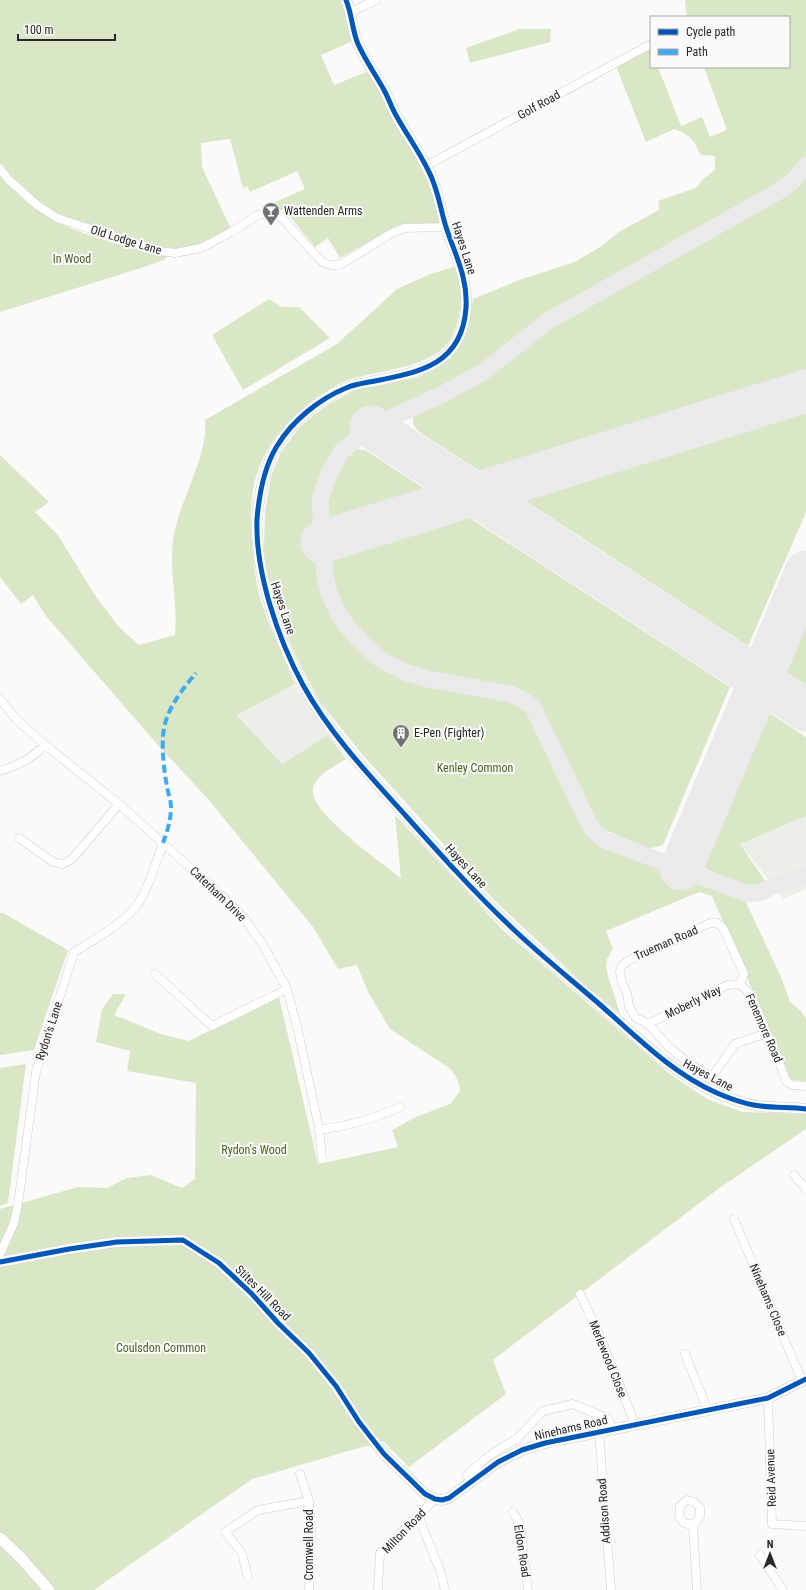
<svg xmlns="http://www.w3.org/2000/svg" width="806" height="1590" viewBox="0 0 806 1590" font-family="'Roboto Condensed',sans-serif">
<rect width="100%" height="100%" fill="#fafaf9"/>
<!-- built -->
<path fill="#ecefe9" d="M295 684 328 735 282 764 237 714Z
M806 816V889L784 899 740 844Z"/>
<!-- green -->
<path fill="#d9e7c7" d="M0 0H341L353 41 321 55 334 85 369 71 423 167 435 198 441 224H404L388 231 340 258 328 238 315 247 292 219 283 210H274L271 204 305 189 297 171 250 192 247 186 243 188 230 139 201 143 202 167 231 229C214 238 197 248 177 250 150 252 65 220 42 204 27 193 13 178 0 164Z
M685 0H806V157L789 176 776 185 547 317 481 368 378 417 357 431 339 448 324 474 315 500 321 577 325 594 334 614 344 628 359 646 380 663 404 676 428 684 508 698 520 704 531 712 585 823 591 834 603 843 744 898 781 977 790 1002 801 1011 806 1019V1081L791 1080 712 896 699 892 606 931 613 949 607 959 606 967 608 976 620 1014 573 974 493 899 362 754 320 702 297 659 279 615 268 581 264 550 265 512 271 476 281 452 299 428 315 414 332 402 356 390 416 378 436 369 451 358 461 345 468 329 473 299 519 280 575 262 600 247 619 232 659 210 658 201 696 188 702 180 715 170V156L701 155C693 139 691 135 674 129L646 142 616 66 651 48V67H658L681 126 702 117 710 137 727 130 704 67H789V17H687Z
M519 29H551L550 42 470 63 466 48Z
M806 174V512L748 646 421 433C409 424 411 415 423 407L487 378 555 324 731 224 788 190Z
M0 175C8 185 29 204 39 211 74 235 118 243 158 255L167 256 164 260 141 268 0 312Z
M456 266C458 273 460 280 461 287 462 308 458 337 440 351 421 365 396 369 372 374 363 376 352 378 343 382 308 400 277 426 261 463 250 487 250 517 252 543 254 561 255 580 260 597 269 627 283 656 295 684L237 715 282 764 328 735 346 759C334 767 316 774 313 789 308 811 383 864 401 878L395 815 503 930 671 1075 709 1100 743 1112 806 1114V1129L718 1189 493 1360 506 1394 409 1467 383 1441 252 1479 94 1590H0V1209L78 1187 107 1188 127 1178 151 1175 182 1188 195 1179 196 1083 127 1071 130 1051 96 1042 102 1009 113 994H126L114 1015 161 1034 189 1041 279 997 318 1164 398 1147 392 1130 416 1117 450 1104 460 1091C459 1081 456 1075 449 1068L390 1029 368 992 357 965 338 969 313 927 207 798 157 744 46 616 33 595 21 604 0 577V455L49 502 35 512 58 535 94 594 119 627 139 645 175 635C178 604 169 570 173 540 179 500 208 459 205 420L337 344 397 289 428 275Z
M269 299 282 307H299L330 338 243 390 212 335Z
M357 449 365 450 730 687 663 845 648 849 599 827 540 704 524 693 511 687 432 674 413 669 388 658 370 643 350 623 338 600 334 583 330 563 325 502 336 471 349 451Z
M806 624V685L786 672Z
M768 712 806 737V816L740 844 766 882 750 889 713 876 705 867V858Z
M0 913H3L68 950 34 1050 0 1055Z
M26 1064 8 1203 0 1206V1068Z"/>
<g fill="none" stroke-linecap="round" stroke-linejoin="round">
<!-- taxiway -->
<path stroke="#eaeaea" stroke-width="17" d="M806 165 793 181 779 191 548 321 483 372 443 394 371 427 341 452 327 478 320 501 325 575 329 593 338 613 346 625 362 643 383 661 405 672 428 679 510 694 522 699 533 707 588 822 594 831 605 840 748 894 761 892 773 886 806 875"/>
<!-- runway -->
<path stroke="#eaeaea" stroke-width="43" d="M371 427 806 710
M322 542 806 391
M681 869 806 572"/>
<!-- minor casing -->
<g stroke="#cececd" stroke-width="9">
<path id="minor" d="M351 12 376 0
M426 166 651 44
M0 169 9 180 37 205 57 218 159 251 175 253 201 248 231 232 258 215 268 213 280 216 321 261C328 266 334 266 342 264L390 234 404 228 446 227
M0 699 15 718 45 745 119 804 221 895 245 919 263 945 287 989 298 1031 319 1128 322 1159
M0 771C19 765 31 759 45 745
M19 838 53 862 63 864 72 859 119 804
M155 974 212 1026 287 989
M648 1024 727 985 740 984
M764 1034 735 1044 712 1077 691 1065 669 1047 648 1024 635 1017 629 1006 627 993 622 983 620 973 621 967 627 961 670 943 710 923H717L723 928 744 974 740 984 750 994 764 1025V1034L774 1047 786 1081 792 1085 806 1086
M319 1130C349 1126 373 1119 400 1107
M794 1175C798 1181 802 1183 806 1189
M734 1219 802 1381
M0 1254 14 1223 18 1204 36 1072 74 952C95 939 118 927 135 908 146 896 157 860 163 843
M580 1294 601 1339 635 1424
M685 1354 708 1411
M768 1398 772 1524 806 1526
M599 1432 611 1590
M300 1474 309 1501 311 1530 309 1590
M471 1482 467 1475 485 1459 502 1447 517 1439 543 1411 573 1404 604 1417 609 1420 611 1429
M513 1512 520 1524 528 1590
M419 1514 422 1526 440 1570 445 1590
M693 1525 684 1523 679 1516 680 1506 687 1500 694 1502 700 1507V1517L693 1525 697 1590
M760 1555 783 1590
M248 1578 242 1553 225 1532 258 1510 309 1501
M378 1590 380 1553 435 1499"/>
</g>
<!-- tertiary casing -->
<g stroke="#cececd" stroke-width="11">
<path id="tertiary" d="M346 0C352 14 352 30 358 44 365 60 376 75 384 90 389 99 392 109 397 117 407 135 419 151 428 170 438 188 440 208 446 227 455 255 468 277 466 308 462 364 421 372 375 381 365 383 355 384 346 388 319 399 292 421 277 446 264 467 259 495 257 519 255 572 278 639 303 685 330 734 369 775 406 816 440 854 474 892 511 927 538 953 568 977 597 1002 635 1035 670 1072 717 1093 731 1099 746 1105 761 1106 776 1108 791 1107 806 1109
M0 1262 69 1249 117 1242 183 1240 219 1263 252 1294 278 1323 309 1353 336 1386 359 1422 384 1454 425 1494 435 1499 442 1500 449 1498 498 1462 522 1450 545 1443 768 1398 806 1379"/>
</g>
<!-- secondary casing -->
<g stroke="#cececd" stroke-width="12">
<path id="secondary" d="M0 1538 21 1558 49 1590"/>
</g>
<!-- minor -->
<use href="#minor" stroke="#fefefe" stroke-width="8"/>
<!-- tertiary -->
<use href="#tertiary" stroke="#fefefe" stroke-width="10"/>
<!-- secondary -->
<use href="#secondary" stroke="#fefefe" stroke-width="11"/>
<!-- quiet -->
<path stroke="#3fa9f5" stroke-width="4" stroke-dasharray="8 4" stroke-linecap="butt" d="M163 843C167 832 171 820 171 807 171 801 168 793 167 786 164 772 162 751 163 737 164 712 181 691 196 673"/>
<!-- cycleway casing -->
<g stroke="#fafbf8" stroke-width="8">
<path id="cycleway" d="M346 0C352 14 352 30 358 44 365 60 376 75 384 90 389 99 392 109 397 117 407 135 419 151 428 170 438 188 440 208 446 227 455 255 468 277 466 308 462 364 421 372 375 381 365 383 355 384 346 388 319 399 292 421 277 446 264 467 259 495 257 519 255 572 278 639 303 685 330 734 369 775 406 816 440 854 474 892 511 927 538 953 568 977 597 1002 635 1035 670 1072 717 1093 731 1099 746 1105 761 1106 776 1108 791 1107 806 1109
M0 1262 69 1249 117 1242 183 1240 219 1263 252 1294 278 1323 309 1353 336 1386 359 1422 384 1454 425 1494 435 1499 442 1500 449 1498 498 1462 522 1450 545 1443 768 1398 806 1379"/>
</g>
<!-- cycleway -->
<use href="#cycleway" stroke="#0057b8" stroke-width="5"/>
</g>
<!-- icons -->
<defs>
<g id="bar-pin" transform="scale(0.9)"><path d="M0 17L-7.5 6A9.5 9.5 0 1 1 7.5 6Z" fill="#717270" stroke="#fafbf8"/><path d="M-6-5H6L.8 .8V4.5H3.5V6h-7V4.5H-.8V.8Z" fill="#fff"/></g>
<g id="building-pin" transform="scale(0.9)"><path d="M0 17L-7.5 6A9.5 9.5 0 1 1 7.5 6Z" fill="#717270" stroke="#fafbf8"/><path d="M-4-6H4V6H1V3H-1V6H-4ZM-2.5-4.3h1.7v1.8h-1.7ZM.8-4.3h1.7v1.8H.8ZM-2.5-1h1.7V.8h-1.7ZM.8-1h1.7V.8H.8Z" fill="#fff"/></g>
</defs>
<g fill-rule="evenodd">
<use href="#bar-pin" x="271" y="211"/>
<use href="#building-pin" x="401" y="733"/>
</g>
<g text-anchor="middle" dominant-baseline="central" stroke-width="4" stroke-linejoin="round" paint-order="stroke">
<!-- street labels -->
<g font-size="12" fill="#272827" stroke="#fafbf8">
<text transform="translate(539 105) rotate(-29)">Golf Road</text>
<text transform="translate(126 240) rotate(17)">Old Lodge Lane</text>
<text transform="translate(464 248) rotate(72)">Hayes Lane</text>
<text transform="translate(283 608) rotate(72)">Hayes Lane</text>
<text transform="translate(466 866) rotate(47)">Hayes Lane</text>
<text transform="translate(218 894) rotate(44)">Caterham Drive</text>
<text transform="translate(666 943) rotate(-24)">Trueman Road</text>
<text transform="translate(693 1002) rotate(-26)">Moberly Way</text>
<text transform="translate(764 1028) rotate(66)">Fenemore Road</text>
<text transform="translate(49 1031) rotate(-72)">Rydon's Lane</text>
<text transform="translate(708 1075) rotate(28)">Hayes Lane</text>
<text transform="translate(263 1293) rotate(45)">Stites Hill Road</text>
<text transform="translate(768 1300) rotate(67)">Ninehams Close</text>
<text transform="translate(608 1359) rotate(68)">Merlewood Close</text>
<text transform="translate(571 1428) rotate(-13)">Ninehams Road</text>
<text transform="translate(771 1478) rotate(-92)">Reid Avenue</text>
<text transform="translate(604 1511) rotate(-94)">Addison Road</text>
<text transform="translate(404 1531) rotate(-46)">Milton Road</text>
<text transform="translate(309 1545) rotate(-90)">Cromwell Road</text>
<text transform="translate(522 1551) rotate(81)">Eldon Road</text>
</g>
<!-- poi labels -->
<g font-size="12" fill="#272827" stroke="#fafbf8" text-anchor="start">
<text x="284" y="211">Wattenden Arms</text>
<text x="414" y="733">E-Pen (Fighter)</text>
</g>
<!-- park labels -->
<g font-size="12" fill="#496121" stroke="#fafbf8">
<text x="72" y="259">In Wood</text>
<text x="475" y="768">Kenley Common</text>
<text x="254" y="1150">Rydon's Wood</text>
<text x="161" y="1348">Coulsdon Common</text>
</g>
</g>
<!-- legend -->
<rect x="650" y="16" width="140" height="52" fill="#fafbf8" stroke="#a6a7a4"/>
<rect x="658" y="29" width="20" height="6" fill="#0057b8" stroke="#a6a7a4"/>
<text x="686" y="36" font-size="12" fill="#272827">Cycle path</text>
<rect x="658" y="49" width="20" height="6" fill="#3fa9f5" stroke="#a6a7a4"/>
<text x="686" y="56" font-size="12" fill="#272827">Path</text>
<!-- north arrow -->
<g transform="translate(770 1554)" stroke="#fafbf8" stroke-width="3" paint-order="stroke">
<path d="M0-3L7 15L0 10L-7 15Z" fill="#272827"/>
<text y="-6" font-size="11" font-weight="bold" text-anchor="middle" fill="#272827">N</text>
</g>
<!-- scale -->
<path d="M18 34v6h97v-6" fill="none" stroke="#272827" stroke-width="2"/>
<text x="24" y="34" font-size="12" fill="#272827" stroke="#fafbf8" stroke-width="3" paint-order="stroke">100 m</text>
</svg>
